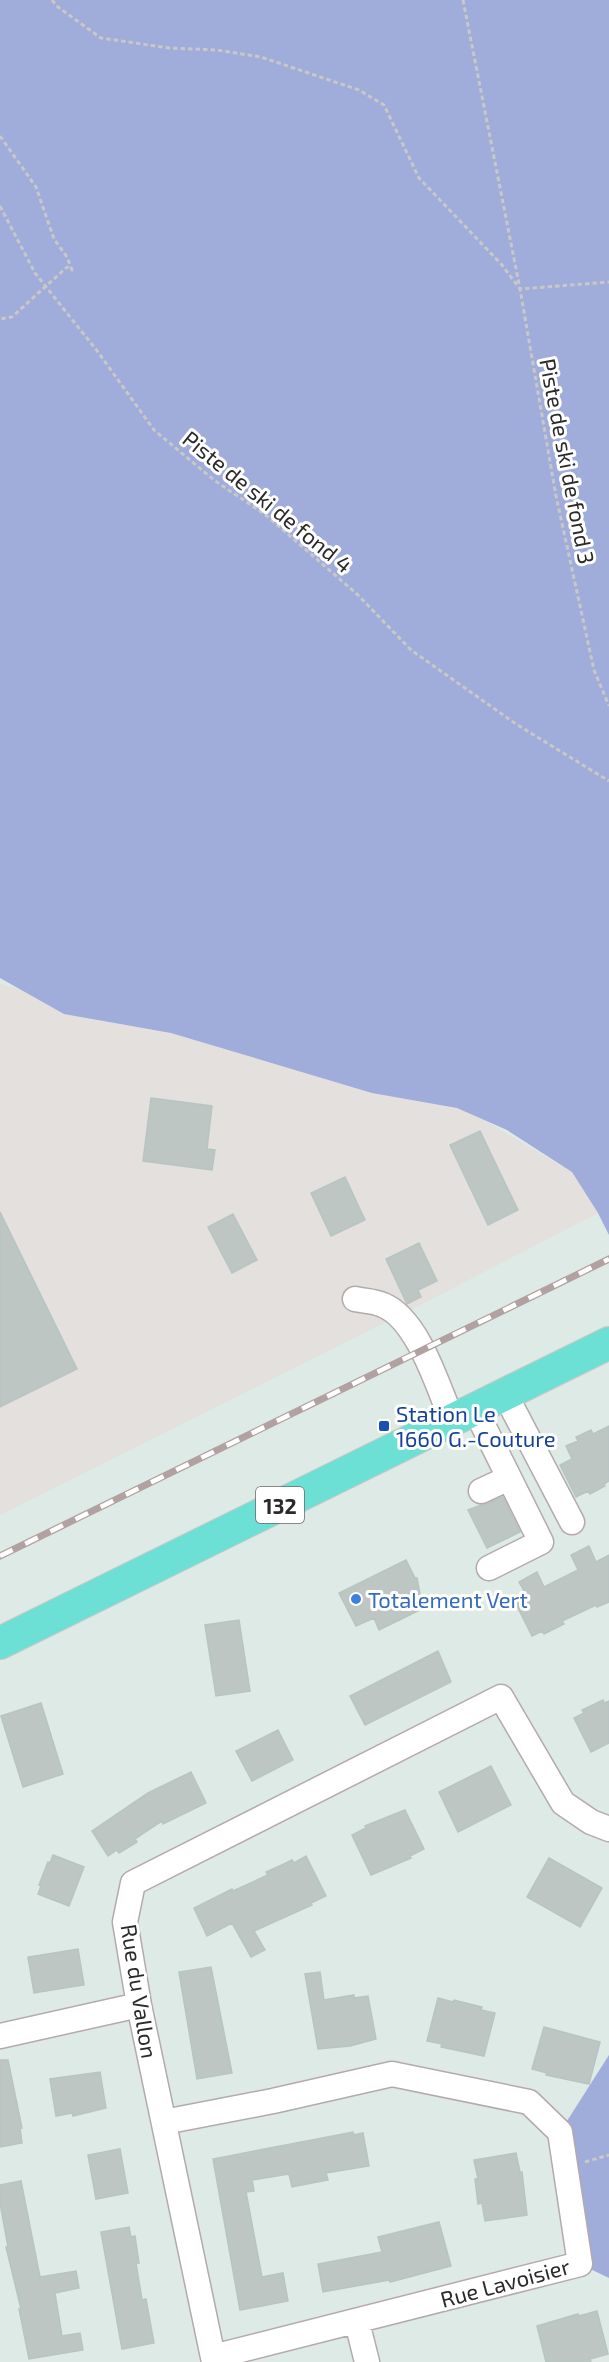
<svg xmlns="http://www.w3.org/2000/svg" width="609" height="2362" viewBox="0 0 609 2362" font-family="'Exo 2',sans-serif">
<rect width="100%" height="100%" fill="#ddeae6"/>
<!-- industrial -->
<path fill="#e3e0dd" d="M0 984 457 1108 489 1123 572 1172 598 1213 430 1300 0 1515Z"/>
<!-- green -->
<path fill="#a0acda" d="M0 0H609V1235L598 1213 572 1172 507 1130 457 1108 372 1093 171 1033 64 1014 0 978Z
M609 2055V2278L580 2264 560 2132Z"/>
<!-- building -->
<path fill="#bdc6c3" stroke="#b7c5c2" stroke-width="1.5" d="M151 1098 212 1106 207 1149 215 1150 212 1170 143 1161Z
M480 1131 518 1210 488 1225 450 1145Z
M345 1177 365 1220 331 1236 311 1193Z
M0 1212 77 1369 0 1407Z
M233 1214 257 1260 232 1273 208 1227Z
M419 1243 437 1281 418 1290 421 1297 407 1304 386 1259Z
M609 1426V1481L604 1484 605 1486 590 1494 588 1491 576 1497 560 1465 572 1459 566 1446 578 1441 576 1437 591 1430 593 1434Z
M503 1497 520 1532 487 1548 468 1510Z
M589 1546 596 1562 609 1555V1602L597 1607 596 1605 562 1621 564 1624 544 1634 542 1631 532 1636 515 1602 527 1596 519 1582 537 1572 544 1587 578 1570 571 1555Z
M406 1560 415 1578H417L420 1594 411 1596 418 1611 379 1630 374 1618 356 1626 339 1593Z
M239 1620 250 1691 216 1696 205 1625Z
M438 1651 451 1682 365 1725 350 1696Z
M603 1700 604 1703 609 1701V1743L591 1752 574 1718 584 1713 582 1710Z
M41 1703 63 1774 23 1787 1 1716Z
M278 1730 293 1760 252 1781 236 1751Z
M491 1766 511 1805 458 1832 439 1792Z
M191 1772 206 1803 163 1824 162 1821 135 1839 137 1842 119 1853 117 1850 108 1856 92 1831 148 1793Z
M405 1810 424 1849 410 1856 411 1858 371 1875 352 1835 366 1828 365 1826Z
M53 1855 84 1867 69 1906 38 1894 41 1886 39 1885 48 1862 50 1863Z
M306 1856 326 1896 311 1903 312 1905 254 1931 265 1950 251 1957 232 1923 207 1936 194 1908 232 1889 233 1891 268 1875 266 1872 284 1864 292 1860 294 1863Z
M549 1858 602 1888 580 1927 527 1897Z
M78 1949 84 1985 34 1993 28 1957Z
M211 1967 232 2073 197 2079 179 1972Z
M320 1972 324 2000 354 1995V1998L368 1996 376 2039 350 2046 318 2049 305 1974Z
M438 1998 453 2002 454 2000 482 2007 481 2010 495 2013 484 2056 441 2047 442 2044 427 2041Z
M544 2027 600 2042 589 2084 546 2075 547 2073 532 2069Z
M0 2060H8L22 2128H20L22 2143 0 2147Z
M100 2072 106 2108 73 2116 72 2113 56 2116 50 2079Z
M353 2132 354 2135 363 2133 369 2166 326 2173 328 2180 292 2187 289 2174 252 2180 254 2191 246 2192 262 2277 283 2273 288 2301 240 2310 213 2159Z
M120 2149 128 2193 96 2199 88 2155Z
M516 2153 520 2172H522L527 2215 485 2221 482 2203 478 2204 475 2179H478L474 2160Z
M21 2181 40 2277 76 2271 79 2288 55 2293 62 2336 80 2333 83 2350 29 2359 19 2309H21L6 2247H8L0 2203V2185Z
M439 2222 451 2266 390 2282 389 2280 323 2292 318 2264 382 2252 378 2237Z
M129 2227 131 2237 135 2236 139 2263H136L142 2300 146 2299 154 2343 122 2349 101 2232Z
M597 2311 608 2354 590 2359 591 2362H546L537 2326 578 2314 579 2316Z"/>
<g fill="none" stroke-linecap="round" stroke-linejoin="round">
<!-- minor casing -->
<g stroke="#b5aaaa" stroke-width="27">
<path id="minor" d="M355 1299C364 1301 375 1301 383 1305 418 1319 438 1387 452 1420
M505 1394 572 1522
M475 1409 541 1542 489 1568
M481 1491 509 1478
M0 2036 139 2005
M164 2122 273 2101 392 2074 529 2102 560 2132 580 2264 213 2357
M357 2322 367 2362
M214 2362 139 2005 125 1922 133 1883 501 1697 563 1803 591 1822 609 1829"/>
</g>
<!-- major casing -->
<g stroke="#c8c8c8" stroke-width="34">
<path id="major" d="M0 1643 609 1343"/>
</g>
<!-- path -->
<path stroke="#c8c8c8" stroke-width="3" stroke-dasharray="4.5 3" stroke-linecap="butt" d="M52 0 58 7 101 38 169 48 217 50 261 57 359 90 384 105 419 178 502 265 520 289 609 282
M463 0 520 289 556 496 594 670 609 706
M0 136 36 187 54 239 67 257 72 270 67 267 12 317 0 319
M0 206 35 273 98 352 154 430 214 480 267 516 358 595 411 650 516 724 609 781
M585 2162 609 2155"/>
<!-- minor -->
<use href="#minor" stroke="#fff" stroke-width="24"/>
<!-- major -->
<use href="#major" stroke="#6ce0d4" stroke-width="32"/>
<!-- rail casing -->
<g stroke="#b2a1a1" stroke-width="7">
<path id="rail" d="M0 1556 609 1259"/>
</g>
<!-- rail -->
<use href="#rail" stroke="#fff" stroke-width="4.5" stroke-dasharray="14" stroke-linecap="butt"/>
</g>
<!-- markers -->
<rect fill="#1a4fb4" stroke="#fff" stroke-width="2" x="378" y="1420" width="12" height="12" rx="3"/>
<circle fill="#3f7fe0" stroke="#fff" stroke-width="2" cx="356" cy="1599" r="6"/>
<g text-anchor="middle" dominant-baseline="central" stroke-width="6" stroke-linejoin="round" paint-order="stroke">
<!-- shield labels -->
<rect fill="#fff" stroke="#6a6a6a" stroke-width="1.5" x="256" y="1487" width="48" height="36" rx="4.5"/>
<g font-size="21" font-weight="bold" fill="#2a2a2a">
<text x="280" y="1505">132</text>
</g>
<!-- street labels -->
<g font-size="22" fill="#2a2a2a" stroke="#fff">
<text transform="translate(568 461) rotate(79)">Piste de ski de fond 3</text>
<text transform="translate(268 501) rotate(39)">Piste de ski de fond 4</text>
<text transform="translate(140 1991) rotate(81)">Rue du Vallon</text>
<text transform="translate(505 2282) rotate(-15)">Rue Lavoisier</text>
</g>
<!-- transit labels -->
<g font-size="22" fill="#164399" stroke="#fff" text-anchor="start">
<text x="396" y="1413">Station Le<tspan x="396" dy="25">1660 G.-Couture</tspan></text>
</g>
<!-- shop labels -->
<g font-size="22" fill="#366cbe" stroke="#fff" text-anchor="start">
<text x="368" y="1599">Totalement Vert</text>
</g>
</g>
</svg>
